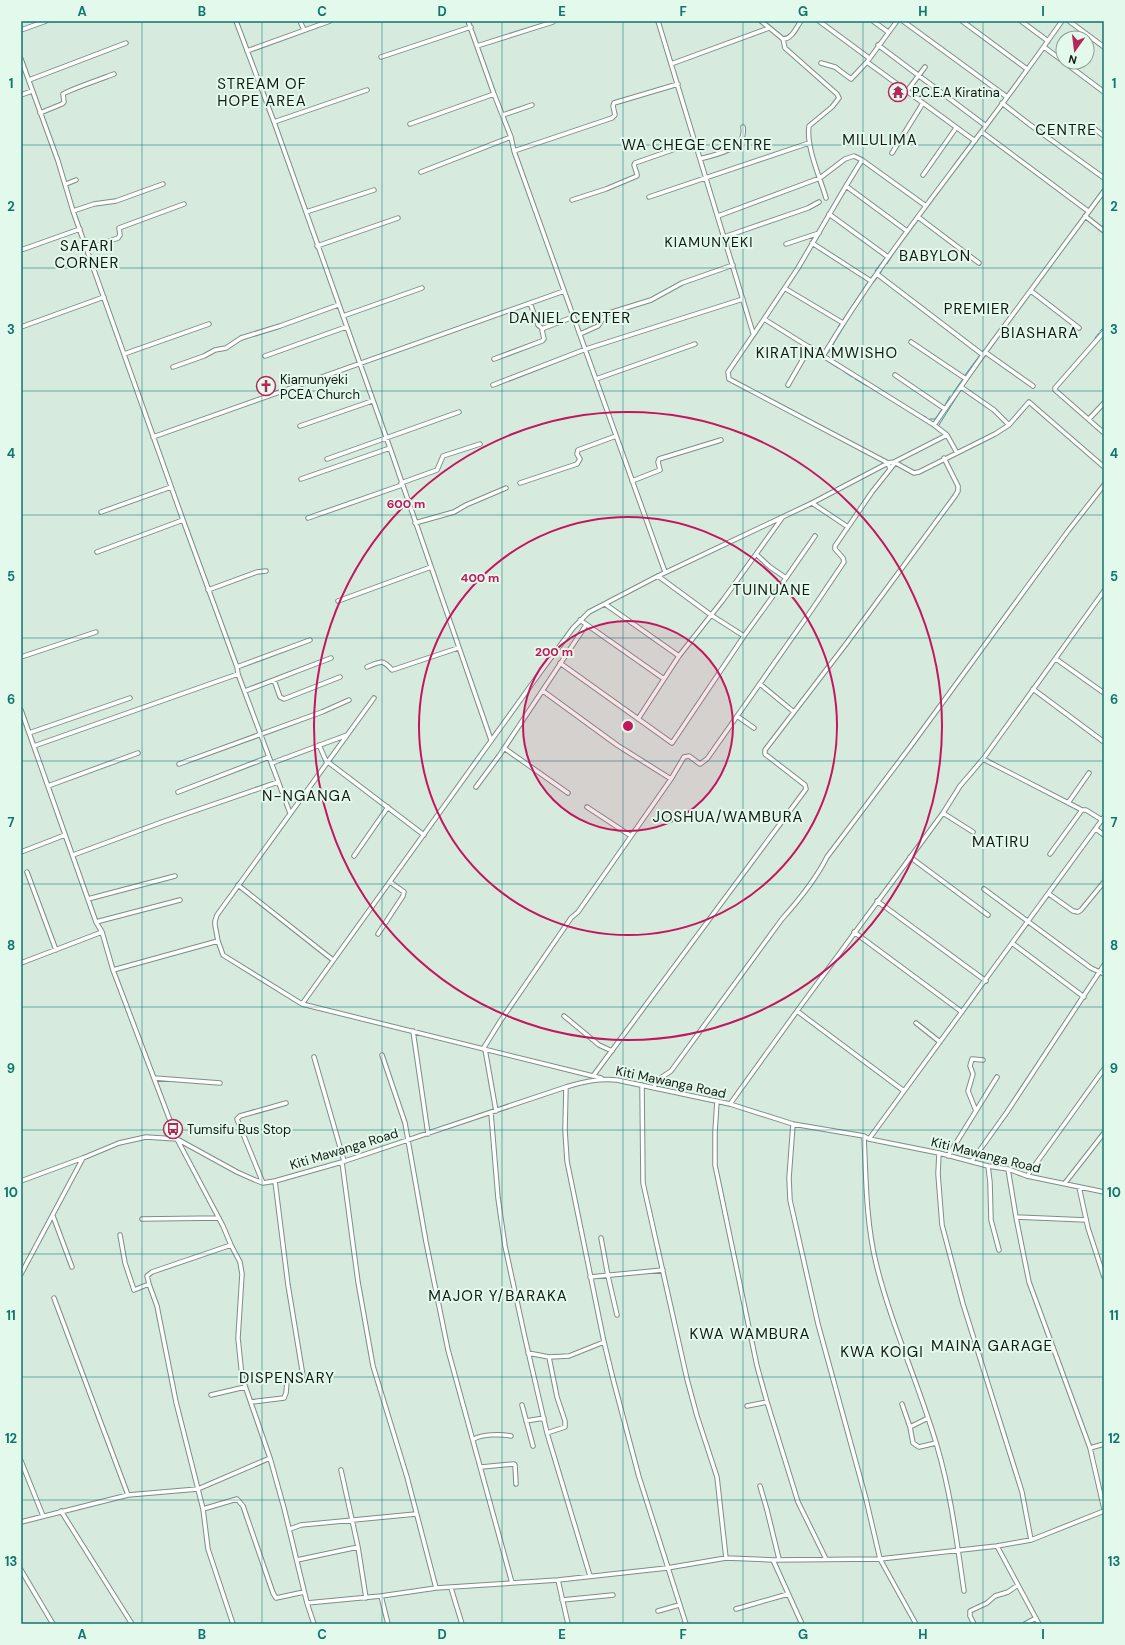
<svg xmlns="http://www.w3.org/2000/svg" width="1125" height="1645" viewBox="0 0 1125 1645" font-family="'DM Sans',sans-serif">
<rect width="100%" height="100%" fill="#d6ebde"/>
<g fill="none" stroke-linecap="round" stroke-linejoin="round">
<!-- stream -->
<path stroke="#4495aa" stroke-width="1" d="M887 264 897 248
M875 271 885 258
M880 274 882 270
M870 279 874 274
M872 284 877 278
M859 303 864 296
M838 327 868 282
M1100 331 1103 328
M1095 338 1099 333
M988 352 994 343
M828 353 849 318
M818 355 838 368
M828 357 846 368
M843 371 852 377
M965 375 980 355
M855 379 867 386
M872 384 885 392
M965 384 986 355
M870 387 879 393
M953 393 962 380
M886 397 910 412
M945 405 950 396
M921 415 926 417
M930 419H935L942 409
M939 425 961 390"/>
<!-- minor casing -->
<g stroke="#7c8f83" stroke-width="5.5">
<path id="minor" d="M236 21 274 122 390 448 491 740
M300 21 304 30
M468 21 494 94 511 137 514 151 665 572
M658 21 753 333
M761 21 783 39C792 39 796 28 801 21
M819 21 869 58
M873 21 888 32
M897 21 867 62 975 141
M903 21 1007 97
M962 21 1027 69
M1021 21 1048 41
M1069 21 1104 47
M21 30 46 21
M783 39 785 48 837 94 839 98 832 107 809 126C806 148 820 177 826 198
M878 45 986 126
M477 46 553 22
M1044 47 1063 61
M247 51 330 21
M381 57 471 27
M21 59 58 161 73 211 183 520 237 667 238 674 290 813
M1064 62 1104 92
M821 63 835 67 851 79 867 62
M671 64 769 28
M29 80 126 43
M907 91 925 67
M21 95 32 91
M1002 103 1029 124 1104 178
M40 113 62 104 64 102 63 94C66 91 106 77 114 74
M503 115 532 105
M274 122 367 90
M410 124 494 94
M1092 127 1104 136
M982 132 1088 211
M514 151 612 118 615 115 613 106 614 103 678 84
M892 153 923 103
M700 159C716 154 747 150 743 127
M421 172 511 137
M923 175 956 128
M66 184 76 180
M846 186 907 231
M649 197 809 143
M572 200 606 189 637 176V174L634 165 635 163 695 142
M73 211 94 204 116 201 163 184
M306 212 374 190
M829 214 888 257
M718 216 820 178 845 159 854 156 862 160
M1085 216 1104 231
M918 217 979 263
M724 237 808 208 819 202
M812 243 871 281
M786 244 819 233
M317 246 398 218
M87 249 118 238 120 235 119 228 184 204
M21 250 80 229
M877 274 983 355
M786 289 843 323
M1031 291 1079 328
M530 303 538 325 543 329
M343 316 422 288
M764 319 798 268 846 186 862 160 926 206
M21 327 104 297
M1104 332 1055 388V390L1104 433
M580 334 598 326 606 314 651 300 682 283 733 265
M911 342 966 379
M985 352 1033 386
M124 354 209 324
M265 356 346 327
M823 356C870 277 927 205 982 131 1009 95 1036 58 1062 21
M494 359 542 341 544 339 542 330 544 328 573 317
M173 367 204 356 215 350 226 348 241 338 280 326 338 305
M895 375 945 409
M596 379 695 344
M493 385 586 349 743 299
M788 385 810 347
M961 387 994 410 1009 425
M1089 419 1104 403
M934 425 983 355 1104 191
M300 426 372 401
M153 437 564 291
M327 459 459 412
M894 462 914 473 919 472 995 434 1009 425 1029 402 1104 467
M890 469 888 463 729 379 728 372 764 319 934 425 947 435 957 453
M301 479 390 448
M632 481 660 470 658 462 659 459 721 440
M401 483 437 470 443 456 446 455 480 444
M520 483 577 464 580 459 577 454 578 450 616 436
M812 503 848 527
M101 512 171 487
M308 518 402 485
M415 523 454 512 466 505 506 488
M97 552 183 520
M658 576 711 615 744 636 786 578 770 567 756 554
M786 578 815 536
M208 590 257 572 266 571
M338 601 431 567
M605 604 679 656
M580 620 664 679
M21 657 96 632
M1056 659 1104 693
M560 663 672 743 744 636
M237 667 310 640
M367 667C380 662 382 658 392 670L458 648
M274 680 280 697 284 699 340 677
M760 684 794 712
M1033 689 1104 742
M245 691 331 658
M543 691 617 745 671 779
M374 698 217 915 215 921V925L218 941 223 955 302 1004 601 1078
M21 710 96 922 102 932 113 970 177 1139 223 1226 231 1245 240 1262 242 1274 238 1338 242 1377 270 1458
M737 716 754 728
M638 719 679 656 723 600 782 518
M29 733 130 698
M319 745 327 763
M34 746 238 674
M504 748 568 793
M983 759 1082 810
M328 762 424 835
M272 763 347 735
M179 764 322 712 349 700
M48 786 138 753
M476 787 499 756 586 625
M178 792 269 757
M1068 803 1089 773
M587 807 631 836
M943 813 973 832
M1096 829 1104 835
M21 852 65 835
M1050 854 1082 810H1086L1102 820
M73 855 165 821 278 782
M354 856 388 807
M910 857 988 915
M27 872 56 950
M238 885 333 960
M984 889 1091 968 1104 974
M1049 894 1073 911 1078 912 1081 910 1104 882
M88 899 175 876
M877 901 986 981
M96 922 180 900
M854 932 962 1012
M378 934 403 896 404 892 390 882
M1012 943 1084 997
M21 963 102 932
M113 970 218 941
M302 1004 539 674 573 628 589 612 658 576 812 503 888 463 894 462 947 435
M797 1011 904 1091
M564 1016 599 1045 612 1051
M916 1023 940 1042
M413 1031 428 1134
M483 1049 501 1020 571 918 578 912 671 779 684 757 689 756 700 764 707 759 813 608 844 562 843 558 835 549V546L872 492 895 463
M485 1049 496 1111
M382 1055 405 1123 426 1242 448 1350 512 1583
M314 1057 344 1161
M593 1076 806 789 805 785 765 754V750L846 644 955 496 958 491V486L944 458
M154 1078 220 1083
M642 1085 643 1183 687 1379 697 1416 717 1477 726 1558
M566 1087 565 1130 567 1161 604 1342 613 1379 639 1477 686 1624
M654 1088 656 1081 671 1071 782 919C799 900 816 879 827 857L910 747 1068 531 1104 485
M717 1101 715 1132V1165L757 1366 767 1402
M730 1104 797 1011 943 813 960 786 983 759 1104 591
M976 1111 968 1091 973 1074 970 1066 972 1059 983 1060
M491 1113 498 1198 505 1246 525 1338 547 1433 590 1576
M793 1124 789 1178 790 1200 818 1324 866 1499 880 1559 916 1624
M864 1136C866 1178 866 1222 876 1263 891 1325 919 1384 937 1446 951 1493 957 1543 964 1591
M869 1139 1104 817
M939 1153 938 1174 942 1225 963 1304 1022 1492 1031 1540
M948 1156 997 1077
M972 1161 1007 1112 1104 965
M342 1162 358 1282 373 1366 407 1477 436 1588
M988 1166 990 1182 991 1220 999 1250
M1008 1169 1016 1217 1029 1282 1090 1448 1104 1444
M1027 1176 1104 1069
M21 1181 83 1158 119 1143 146 1137 177 1139 237 1172 255 1180 263 1183 275 1181 342 1162 566 1087C583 1082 599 1078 617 1080L730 1104 793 1124 864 1136 869 1139 939 1153 988 1166 1008 1169 1027 1176 1104 1192
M263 1183 237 1119 240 1116 286 1103
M1065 1183 1104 1133
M1079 1187 1088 1228 1104 1277
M53 1216 72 1267
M1016 1217 1086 1220
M142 1219 219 1218
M120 1235 125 1263 134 1290 149 1284 147 1276 152 1272 231 1245
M601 1238 608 1276 617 1315
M21 1274 83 1158
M590 1277 663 1270
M149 1284 157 1306 176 1402 203 1509 208 1549 233 1624
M54 1298 128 1495
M528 1353 549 1357 557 1397 565 1421V1427L547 1433
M549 1357 569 1356 604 1342
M211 1395 245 1387
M251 1402 284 1398 286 1393 287 1381 302 1378 303 1376 288 1285 275 1181
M902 1404 910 1427 913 1443 919 1447 936 1443
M522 1405 533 1446
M747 1406 767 1402 798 1502 826 1559
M526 1421 544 1418
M910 1427 928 1418
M474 1439C482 1434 501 1434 511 1436
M1090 1448 1104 1509
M21 1461 43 1516
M481 1467 514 1464 515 1465 516 1484
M341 1470 358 1547 366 1598
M760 1486 767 1510 779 1559
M203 1509 237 1499 243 1506 273 1593 276 1598 304 1592
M61 1511 132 1624
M21 1522 128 1495 198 1489 270 1458 284 1508 307 1603 381 1596 436 1588 558 1580 667 1568 726 1558 773 1560 880 1559 997 1546 1031 1540 1104 1511
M290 1529 301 1525 416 1514
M997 1546 1039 1624
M297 1560 358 1547
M773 1560 802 1624
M21 1570 53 1624
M558 1580 568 1624
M451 1588 462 1624
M381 1596 388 1624
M562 1600 613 1595
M307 1603 314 1624
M736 1609 788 1594
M658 1611 679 1605
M974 1624 970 1616V1611L987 1603 995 1596 1008 1592 1018 1585
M1025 1624 1036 1618"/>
</g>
<!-- minor -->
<use href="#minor" stroke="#fff" stroke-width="3.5"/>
</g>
<!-- grid -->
<path fill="none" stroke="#0f766e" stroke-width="1" stroke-opacity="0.55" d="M142 21V1624M262 21V1624M382 21V1624M502 21V1624M623 21V1624M743 21V1624M863 21V1624M983 21V1624M21 145H1104M21 268H1104M21 391H1104M21 515H1104M21 638H1104M21 761H1104M21 884H1104M21 1007H1104M21 1130H1104M21 1254H1104M21 1377H1104M21 1500H1104"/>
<!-- distance rings -->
<circle cx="628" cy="726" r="105" fill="#c2185b" fill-opacity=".12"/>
<g fill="none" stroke="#c2185b" stroke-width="2">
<circle cx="628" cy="726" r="105"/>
<circle cx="628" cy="726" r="209"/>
<circle cx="628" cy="726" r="314"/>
</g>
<!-- icons -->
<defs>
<g id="temple-ring" transform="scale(1)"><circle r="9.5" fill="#e3f9eb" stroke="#b62759" stroke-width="1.5"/><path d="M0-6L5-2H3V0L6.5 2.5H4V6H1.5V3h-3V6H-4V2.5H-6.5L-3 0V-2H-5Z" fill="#b62759"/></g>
<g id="church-ring" transform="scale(1)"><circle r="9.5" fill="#e3f9eb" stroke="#b62759" stroke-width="1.5"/><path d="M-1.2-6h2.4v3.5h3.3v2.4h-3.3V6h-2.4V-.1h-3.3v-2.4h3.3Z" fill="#b62759"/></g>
<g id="bus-ring" transform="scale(1)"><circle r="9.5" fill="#e3f9eb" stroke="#b62759" stroke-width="1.5"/><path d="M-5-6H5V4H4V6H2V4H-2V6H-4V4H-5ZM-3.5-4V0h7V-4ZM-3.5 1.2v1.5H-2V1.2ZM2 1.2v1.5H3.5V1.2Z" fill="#b62759"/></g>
</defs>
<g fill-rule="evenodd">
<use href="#temple-ring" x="898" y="92"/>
<use href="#church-ring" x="266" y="386"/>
<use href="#bus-ring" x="173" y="1129"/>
</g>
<g text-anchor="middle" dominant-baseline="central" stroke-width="4" stroke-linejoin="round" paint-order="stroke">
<!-- poi labels -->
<g font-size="13" fill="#131a16" stroke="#e3f9eb" text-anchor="start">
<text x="912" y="92">P.C.E.A Kiratina</text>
<text x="280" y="379">Kiamunyeki<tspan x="280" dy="15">PCEA Church</tspan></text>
<text x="187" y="1129">Tumsifu Bus Stop</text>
</g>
<!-- street labels -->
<g font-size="13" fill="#131a16" stroke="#e3f9eb">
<text transform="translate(671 1082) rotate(12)">Kiti Mawanga Road</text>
<text transform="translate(344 1149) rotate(-17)">Kiti Mawanga Road</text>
<text transform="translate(986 1155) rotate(14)">Kiti Mawanga Road</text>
</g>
<!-- neighbourhood labels -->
<g font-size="14" letter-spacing="1" fill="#131a16" stroke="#e3f9eb">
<text x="709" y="242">KIAMUNYEKI</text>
</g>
<!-- quarter labels -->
<g font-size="15" letter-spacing="1" fill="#131a16" stroke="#e3f9eb">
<text x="262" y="84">STREAM OF<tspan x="262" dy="17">HOPE AREA</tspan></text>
<text x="1066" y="130">CENTRE</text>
<text x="880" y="140">MILULIMA</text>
<text x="697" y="145">WA CHEGE CENTRE</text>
<text x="87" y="246">SAFARI<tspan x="87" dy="17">CORNER</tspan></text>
<text x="935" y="256">BABYLON</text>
<text x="977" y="309">PREMIER</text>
<text x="570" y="318">DANIEL CENTER</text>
<text x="1040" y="333">BIASHARA</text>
<text x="827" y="353">KIRATINA MWISHO</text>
<text x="772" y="590">TUINUANE</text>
<text x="307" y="796">N-NGANGA</text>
<text x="728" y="817">JOSHUA/WAMBURA</text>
<text x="1001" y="842">MATIRU</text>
<text x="498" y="1296">MAJOR Y/BARAKA</text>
<text x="750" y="1334">KWA WAMBURA</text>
<text x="992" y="1346">MAINA GARAGE</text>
<text x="882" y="1352">KWA KOIGI</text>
<text x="287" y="1378">DISPENSARY</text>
</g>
</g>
<circle cx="628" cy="726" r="6" fill="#c2185b" stroke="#e3f9eb" stroke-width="2"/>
<g font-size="12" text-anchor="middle" font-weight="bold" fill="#c2185b" stroke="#e3f9eb" stroke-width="4" stroke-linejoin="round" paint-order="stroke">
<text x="406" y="508">600 m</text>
<text x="480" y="582">400 m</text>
<text x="554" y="656">200 m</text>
</g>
<!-- border -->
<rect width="1125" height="1645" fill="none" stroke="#e3f9eb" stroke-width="44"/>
<!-- north arrow -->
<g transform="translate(1075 50) rotate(194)"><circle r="19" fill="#e3f9eb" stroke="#90a096"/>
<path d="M0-3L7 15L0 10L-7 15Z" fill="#b62759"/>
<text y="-6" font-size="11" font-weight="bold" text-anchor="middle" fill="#131a16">N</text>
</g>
<rect x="22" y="22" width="1081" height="1601" fill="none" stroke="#0f766e" stroke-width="1.5"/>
<g font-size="13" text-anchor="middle" font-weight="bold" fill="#0f766e">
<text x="82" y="16">A</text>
<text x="202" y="16">B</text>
<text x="322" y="16">C</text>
<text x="442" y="16">D</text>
<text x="562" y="16">E</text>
<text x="683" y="16">F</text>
<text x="803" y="16">G</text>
<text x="923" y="16">H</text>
<text x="1043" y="16">I</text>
<text x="11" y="88">1</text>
<text x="1114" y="88">1</text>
<text x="11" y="211">2</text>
<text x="1114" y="211">2</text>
<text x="11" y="334">3</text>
<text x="1114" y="334">3</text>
<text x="11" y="458">4</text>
<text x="1114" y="458">4</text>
<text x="11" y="581">5</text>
<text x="1114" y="581">5</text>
<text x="11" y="704">6</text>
<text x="1114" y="704">6</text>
<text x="11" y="827">7</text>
<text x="1114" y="827">7</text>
<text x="11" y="950">8</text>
<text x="1114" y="950">8</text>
<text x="11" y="1073">9</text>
<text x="1114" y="1073">9</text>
<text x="11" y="1197">10</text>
<text x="1114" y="1197">10</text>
<text x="11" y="1320">11</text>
<text x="1114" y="1320">11</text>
<text x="11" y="1443">12</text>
<text x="1114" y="1443">12</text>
<text x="11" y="1566">13</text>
<text x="1114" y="1566">13</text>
<text x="82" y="1639">A</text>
<text x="202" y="1639">B</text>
<text x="322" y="1639">C</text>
<text x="442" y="1639">D</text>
<text x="562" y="1639">E</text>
<text x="683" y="1639">F</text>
<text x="803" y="1639">G</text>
<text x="923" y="1639">H</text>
<text x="1043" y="1639">I</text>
</g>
</svg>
